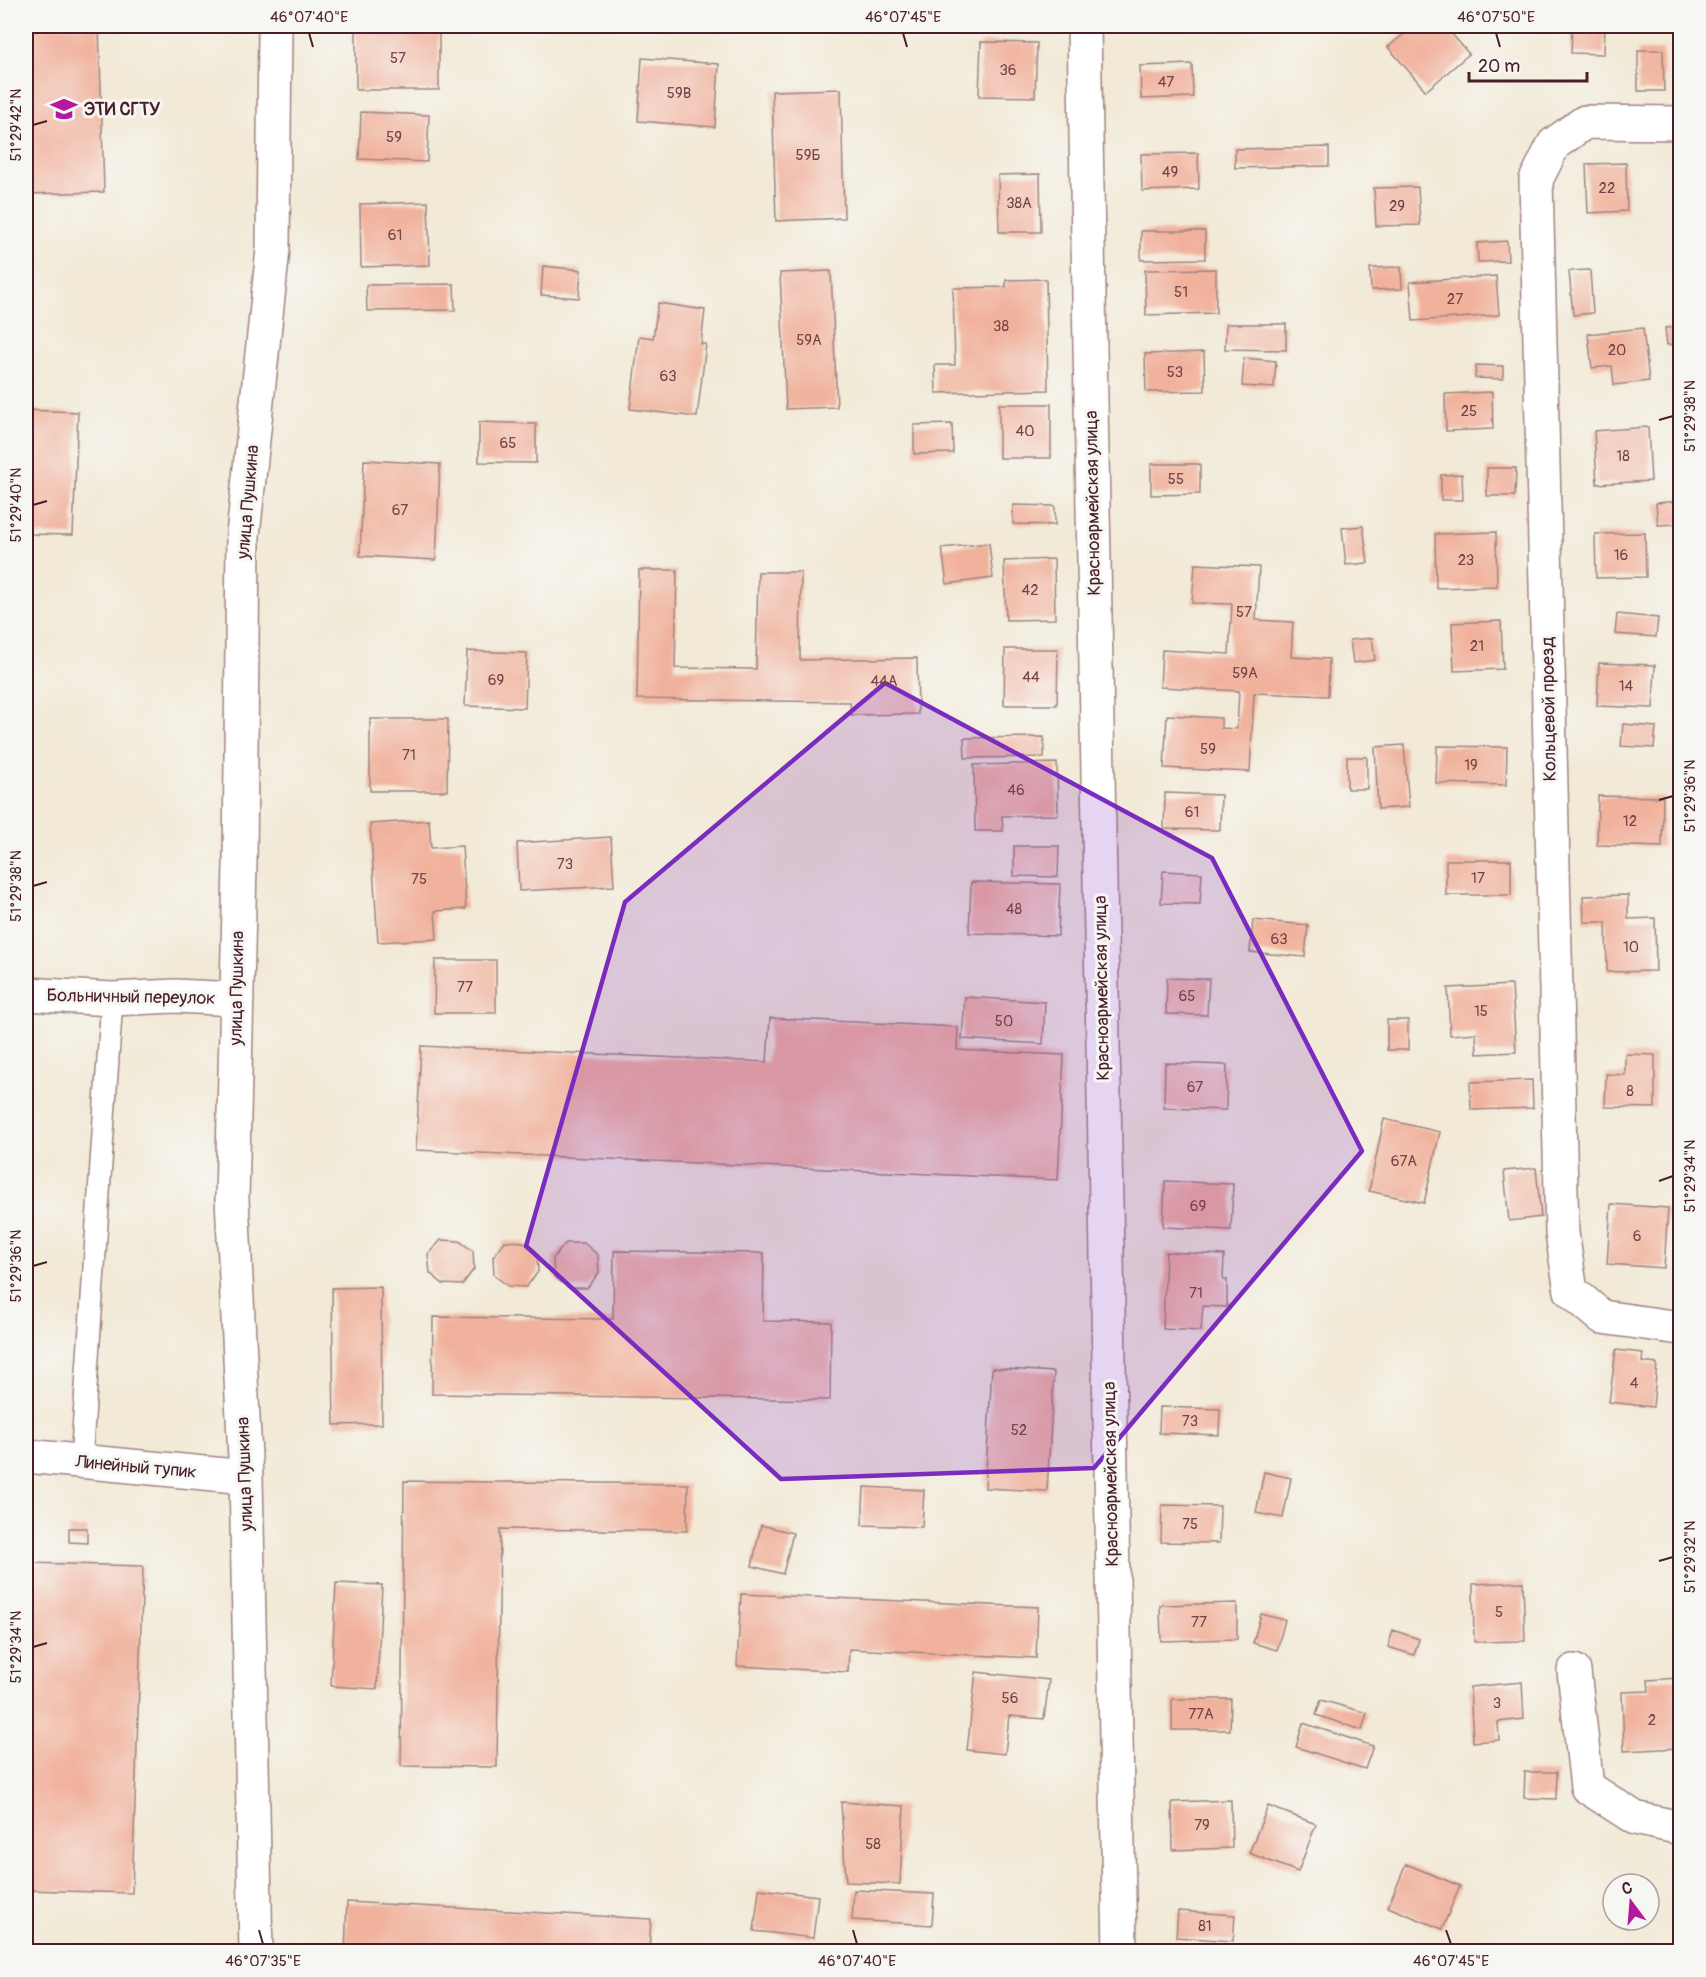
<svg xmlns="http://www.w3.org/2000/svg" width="1706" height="1977" viewBox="0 0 1706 1977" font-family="Pangolin,sans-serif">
<rect width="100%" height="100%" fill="#f6f6f2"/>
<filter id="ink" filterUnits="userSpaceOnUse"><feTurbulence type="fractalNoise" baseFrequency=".0167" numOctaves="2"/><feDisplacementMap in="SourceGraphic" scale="12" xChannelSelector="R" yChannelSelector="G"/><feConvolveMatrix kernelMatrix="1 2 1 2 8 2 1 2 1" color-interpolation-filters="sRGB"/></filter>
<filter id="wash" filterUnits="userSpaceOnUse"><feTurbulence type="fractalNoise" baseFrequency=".008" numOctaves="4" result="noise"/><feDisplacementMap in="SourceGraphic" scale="24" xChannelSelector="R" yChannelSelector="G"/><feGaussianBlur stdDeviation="1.35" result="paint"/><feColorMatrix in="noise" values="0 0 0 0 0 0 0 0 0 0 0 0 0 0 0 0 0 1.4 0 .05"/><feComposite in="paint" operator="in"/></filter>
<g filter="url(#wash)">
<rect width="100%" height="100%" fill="#f2e9d6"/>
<g id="blocks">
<!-- building -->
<path fill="#f1b29d" d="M26 26H99L104 192 26 194Z
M356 26H439V90H356Z
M716 26H848V30L716 28Z
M1414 26H1445L1469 54 1426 91 1388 47Z
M1572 26H1605L1604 54 1571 53Z
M981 42 1037 43 1035 97 979 96Z
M1638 50H1663L1664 91H1638Z
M642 58 719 64 715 127 638 121Z
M1192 64 1193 97 1141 99 1140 66Z
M841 89 844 218 776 221 772 91Z
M361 112 429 115 427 162 359 159Z
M1329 147V166L1235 168V149Z
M1198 153 1199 189 1142 191 1141 154Z
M1626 163 1627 211 1588 213 1586 164Z
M1040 174 1041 232H999L998 175Z
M1418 187 1420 225 1376 226 1374 188Z
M428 202 430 265 361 267 360 204Z
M1141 231H1205V259L1141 260Z
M1507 241 1508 261 1478 262 1477 243Z
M543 266 581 270 579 298 541 295Z
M1401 267 1402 289 1371 290 1370 268Z
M1216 269V313L1146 315 1145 270Z
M1590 270 1593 313 1573 315 1569 271Z
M831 271 837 407 786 409 780 273Z
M1496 276 1499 315 1413 321 1410 282Z
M1046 279 1048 390 936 393 935 365H955L953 288 1006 287V280Z
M454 284 455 310 367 311 366 285Z
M658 303 705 310 701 344H706L697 417 630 409 639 336 653 338Z
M1226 324H1286V350L1225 349Z
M1680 327V344L1667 345 1665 328Z
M1643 328 1649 381 1614 385 1612 366 1592 368 1588 334Z
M1204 352 1205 391 1146 392 1145 354Z
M1244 358 1276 361 1274 388 1242 386Z
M1476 365 1503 366V379L1475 378Z
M1492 392 1493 429 1446 431 1445 394Z
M999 404H1051V458H999Z
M26 410 78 412 73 535 26 534Z
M479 422 536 424V463L479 462Z
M952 424 953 453 914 454V425Z
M1648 427 1651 481 1597 484 1594 431Z
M364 460 440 464 436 560 360 556Z
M1151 464H1200V494L1151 495Z
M1487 468H1516L1515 496H1487Z
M1462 474 1463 500H1441V475Z
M1680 501V524L1658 525 1656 503Z
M1013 505 1055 506V525L1013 524Z
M1363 526 1368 563 1346 565 1342 528Z
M1496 532 1497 586 1436 588 1435 534Z
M1645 533 1646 577 1596 578 1595 534Z
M989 543 993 578 947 584 942 548Z
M1054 559 1055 619 1006 620 1004 561Z
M1195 564 1259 567 1256 620 1293 622 1291 657 1329 659 1328 696 1254 693 1250 772 1164 768 1167 715 1221 718V728L1237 729 1239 691 1160 687 1162 650 1229 654 1232 604 1192 603Z
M639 570H677L675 668 756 669 758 572H801L800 660 917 658 918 714 851 715 850 702 637 699Z
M1617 614 1658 618 1656 637 1615 634Z
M1501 621 1503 669 1454 671 1452 623Z
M1372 638 1375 660 1353 663 1350 640Z
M1005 649H1058L1057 705H1004Z
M467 651 527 653 525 708 465 706Z
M1599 663 1655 665 1653 708 1597 706Z
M370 719H448L447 791H370Z
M1623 724 1656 727 1654 748 1621 746Z
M1044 737V757L965 758 964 738Z
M1404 745 1409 807 1378 809 1375 747Z
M1437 746 1507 747 1506 785 1436 783Z
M1347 757H1367V789H1347Z
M1057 763 1058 815 1002 816 1003 831H975L974 765Z
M1165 793 1221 795 1220 830 1164 829Z
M1598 796 1663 797 1662 847 1597 845Z
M429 820 431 848 462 846 466 909 435 911 437 939 378 942 370 824Z
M611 837 614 886 519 891 517 843Z
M1014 846H1059L1058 877 1014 876Z
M1446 860H1511V895H1446Z
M1163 871 1202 873 1200 904 1161 903Z
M971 882 1060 884 1058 936 969 933Z
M1628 895V919L1655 918 1656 971 1607 972 1606 922H1584L1583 896Z
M1253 920 1308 925 1305 957 1250 952Z
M435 960H496V1013H434Z
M1167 978 1209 979 1207 1015 1166 1014Z
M1512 985 1516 1052 1477 1054 1476 1033 1450 1035 1448 988Z
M965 997 1045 1002 1043 1044 962 1039Z
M770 1018 958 1027 957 1050 1064 1055 1058 1180 416 1150 421 1046 767 1062Z
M1387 1020H1408V1050H1387Z
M1625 1054 1655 1055V1108L1605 1107 1606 1074 1625 1075Z
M1165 1063 1227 1065 1226 1110 1164 1108Z
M1532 1080 1533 1108 1471 1110 1470 1082Z
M1384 1119 1440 1132 1424 1203 1369 1191Z
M1536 1168 1541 1217 1509 1221 1504 1171Z
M1165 1181 1233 1184 1231 1230 1163 1227Z
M1611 1204 1668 1208 1664 1268 1607 1264Z
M26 1221 32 1222 27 1272 26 1271Z
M441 1240 459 1241 473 1251 474 1269 462 1285 443 1284 430 1273 428 1254Z
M505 1241 523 1242 537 1254 538 1272 526 1287 508 1286 494 1275 493 1257Z
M566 1243H584L598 1255 599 1273 587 1288H569L554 1277 553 1258Z
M614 1251 764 1253 763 1321 831 1322 830 1400 432 1394 433 1317 613 1319Z
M1166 1252 1224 1255 1223 1280H1227V1307L1203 1306 1201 1331 1163 1329Z
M381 1287 382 1424 334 1425 332 1288Z
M1616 1350 1643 1353 1642 1362 1657 1364 1653 1407 1609 1402Z
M992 1368 1054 1372 1047 1491 985 1488Z
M1160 1407 1220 1409 1219 1435 1159 1433Z
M1264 1472 1291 1478 1283 1518 1256 1513Z
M404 1481 688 1484 687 1531 500 1529 497 1767 401 1766Z
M864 1487 924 1490 922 1527 862 1525Z
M1162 1505 1220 1506 1219 1543 1161 1542Z
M761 1525 793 1533 783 1574 752 1566Z
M69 1528H87V1543L69 1542Z
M28 1563 143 1566 132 1893 26 1890V1633Z
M1523 1582 1525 1641 1474 1642 1473 1584Z
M336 1583 382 1585 377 1689 331 1686Z
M741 1594 1038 1607 1036 1658 849 1649 848 1672 737 1666Z
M1237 1603V1639L1161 1641 1160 1605Z
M1261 1614 1285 1620 1277 1650 1253 1643Z
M1393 1630 1419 1639 1414 1655 1388 1647Z
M976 1672 1049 1680 1044 1719 1009 1716 1005 1754 967 1750Z
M1680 1678V1748L1624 1751 1622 1692 1649 1691 1648 1680Z
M1522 1682 1524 1719 1498 1722 1499 1740 1473 1742 1470 1687Z
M1172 1699H1231L1230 1730H1172Z
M1321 1700 1367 1713 1362 1730 1316 1715Z
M1303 1723 1373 1746 1365 1769 1296 1747Z
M1525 1772H1557L1556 1799 1524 1798Z
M1231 1800 1232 1848 1173 1850 1172 1802Z
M841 1802 904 1806 900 1884 846 1882Z
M1268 1806 1316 1824 1298 1872 1249 1853Z
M1406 1864 1460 1886 1442 1929 1388 1907Z
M759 1889 818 1896 813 1938 754 1931Z
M854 1890 934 1894 932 1925 852 1920Z
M347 1902 651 1919 649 1952H345Z
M1178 1911 1235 1915 1233 1941 1176 1937Z"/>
</g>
</g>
<g filter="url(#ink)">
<use href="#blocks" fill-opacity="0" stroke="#9e8480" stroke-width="1.5"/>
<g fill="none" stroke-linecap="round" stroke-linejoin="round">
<!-- service casing -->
<g stroke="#9e8480" stroke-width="24">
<path id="service" d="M81 1462 112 999"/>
</g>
<!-- minor casing -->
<g stroke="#9e8480" stroke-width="36">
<path id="minor" d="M1084 26 1120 1952
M1680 123 1585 122 1554 144 1536 180 1562 1233 1571 1291 1602 1317 1680 1328
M26 994 112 999 175 996 237 999
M26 1456 246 1477
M1574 1671 1587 1787 1635 1818 1680 1828
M256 1952 246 1477 232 1199 240 865 243 535 273 249 275 26"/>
</g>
<!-- service -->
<use href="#service" stroke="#fff" stroke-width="21"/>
<!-- minor -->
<use href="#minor" stroke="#fff" stroke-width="33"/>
</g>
</g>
<!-- marked area -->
<path fill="#7b2cbf" fill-opacity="0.2" stroke="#7b2cbf" stroke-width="4.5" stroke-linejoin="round" d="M885 683 1212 858 1362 1151 1094 1468 781 1479 526 1246 625 902Z"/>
<!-- ticks -->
<path fill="none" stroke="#4a1f2b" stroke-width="2" d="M309 33 313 47M903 33 907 47M1496 33 1500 47M33 125 47 121M1659 420 1673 416M33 505 47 501M1659 800 1673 796M33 886 47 882M1659 1181 1673 1176M33 1266 47 1262M1659 1561 1673 1557M33 1647 47 1643M259 1930 263 1944M853 1930 857 1944M1446 1930 1451 1944"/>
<!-- icons -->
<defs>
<g id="university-bare" transform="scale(2.07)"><path d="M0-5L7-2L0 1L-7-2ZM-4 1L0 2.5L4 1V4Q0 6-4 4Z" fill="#b5179e" stroke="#f6f6f2" stroke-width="2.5" paint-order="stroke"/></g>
</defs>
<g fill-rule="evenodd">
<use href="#university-bare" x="64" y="109"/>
</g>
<g text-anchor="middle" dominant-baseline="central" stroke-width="6" stroke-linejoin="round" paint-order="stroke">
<!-- number labels -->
<g font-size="15" fill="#744448">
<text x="398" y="58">57</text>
<text x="1008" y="70">36</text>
<text x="1166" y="82">47</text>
<text x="679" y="93">59В</text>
<text x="394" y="137">59</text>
<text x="808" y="155">59Б</text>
<text x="1170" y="172">49</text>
<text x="1607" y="188">22</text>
<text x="1019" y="203">38А</text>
<text x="1397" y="206">29</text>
<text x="395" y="235">61</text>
<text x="1181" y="292">51</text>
<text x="1455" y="299">27</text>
<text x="1001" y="326">38</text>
<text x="809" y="340">59А</text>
<text x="1617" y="350">20</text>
<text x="1175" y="372">53</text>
<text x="668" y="376">63</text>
<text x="1469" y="411">25</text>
<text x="1025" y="431">40</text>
<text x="508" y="443">65</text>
<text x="1623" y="456">18</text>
<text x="1176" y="479">55</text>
<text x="400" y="510">67</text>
<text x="1621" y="555">16</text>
<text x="1466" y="560">23</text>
<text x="1030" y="590">42</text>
<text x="1244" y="612">57</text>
<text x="1477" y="646">21</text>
<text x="1245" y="673">59А</text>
<text x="1031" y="677">44</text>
<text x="496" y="680">69</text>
<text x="884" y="681">44А</text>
<text x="1626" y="686">14</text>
<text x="1208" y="749">59</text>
<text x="409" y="755">71</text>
<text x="1471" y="765">19</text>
<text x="1016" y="790">46</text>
<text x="1192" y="812">61</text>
<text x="1630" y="821">12</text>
<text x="565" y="864">73</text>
<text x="1478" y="878">17</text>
<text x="419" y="879">75</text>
<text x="1014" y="909">48</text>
<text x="1279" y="939">63</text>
<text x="1631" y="947">10</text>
<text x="465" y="987">77</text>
<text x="1187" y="996">65</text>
<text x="1481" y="1011">15</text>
<text x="1004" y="1021">50</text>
<text x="1195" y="1087">67</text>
<text x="1630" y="1091">8</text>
<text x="1404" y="1161">67А</text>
<text x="1198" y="1206">69</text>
<text x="1637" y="1236">6</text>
<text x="1196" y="1293">71</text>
<text x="1634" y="1383">4</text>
<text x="1190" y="1421">73</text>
<text x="1019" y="1430">52</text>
<text x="1190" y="1524">75</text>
<text x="1499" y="1612">5</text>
<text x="1199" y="1622">77</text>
<text x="1010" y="1698">56</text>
<text x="1497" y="1703">3</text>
<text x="1201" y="1714">77А</text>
<text x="1652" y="1720">2</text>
<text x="1202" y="1825">79</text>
<text x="873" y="1844">58</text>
<text x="1205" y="1926">81</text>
</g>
<!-- poi labels -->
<g font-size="18" font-weight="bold" fill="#4a1f2b" stroke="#f6f6f2" text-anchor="start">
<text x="84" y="109">ЭТИ СГТУ</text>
</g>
<!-- street labels -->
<g font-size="18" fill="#4a1f2b" stroke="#f6f6f2">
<text transform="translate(248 502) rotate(-85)">улица Пушкина</text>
<text transform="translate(1093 503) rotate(-91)">Красноармейская улица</text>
<text transform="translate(1549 709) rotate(-91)">Кольцевой проезд</text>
<text transform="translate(237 988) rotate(-89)">улица Пушкина</text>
<text transform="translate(1102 988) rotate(-91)">Красноармейская улица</text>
<text transform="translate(131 997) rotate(1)">Больничный переулок</text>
<text transform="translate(136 1467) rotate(5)">Линейный тупик</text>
<text transform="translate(245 1474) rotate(-92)">улица Пушкина</text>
<text transform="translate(1111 1474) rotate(-91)">Красноармейская улица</text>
</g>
</g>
<!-- margin -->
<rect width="1706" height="1977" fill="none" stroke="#f6f6f2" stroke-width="66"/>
<!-- north arrow -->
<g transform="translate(1631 1902) rotate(344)"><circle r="28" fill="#f6f6f2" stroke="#b1a0a2" stroke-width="1.5"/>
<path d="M0-4.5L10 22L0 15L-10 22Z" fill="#b5179e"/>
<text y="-9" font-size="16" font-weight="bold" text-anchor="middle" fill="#4a1f2b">С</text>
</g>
<!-- scale -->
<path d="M1469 72v9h118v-9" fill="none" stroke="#4a1f2b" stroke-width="3"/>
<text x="1478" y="72" font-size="18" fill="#4a1f2b" stroke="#f6f6f2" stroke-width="4.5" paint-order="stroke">20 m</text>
<rect x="33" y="33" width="1640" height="1911" fill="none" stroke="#4a1f2b" stroke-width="2"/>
<g font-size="15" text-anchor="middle" fill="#4a1f2b">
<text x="309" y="22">46°07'40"E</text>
<text x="903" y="22">46°07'45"E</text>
<text x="1496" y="22">46°07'50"E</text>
<text transform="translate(16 125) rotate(-90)" y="5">51°29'42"N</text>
<text transform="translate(1690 416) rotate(-90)" y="5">51°29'38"N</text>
<text transform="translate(16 505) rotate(-90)" y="5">51°29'40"N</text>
<text transform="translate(1690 796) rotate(-90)" y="5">51°29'36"N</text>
<text transform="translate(16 886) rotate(-90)" y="5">51°29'38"N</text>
<text transform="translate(1690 1176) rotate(-90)" y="5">51°29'34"N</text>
<text transform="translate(16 1266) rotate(-90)" y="5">51°29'36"N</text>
<text transform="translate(1690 1557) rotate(-90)" y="5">51°29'32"N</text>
<text transform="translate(16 1647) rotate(-90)" y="5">51°29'34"N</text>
<text x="263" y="1966">46°07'35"E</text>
<text x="857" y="1966">46°07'40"E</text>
<text x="1451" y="1966">46°07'45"E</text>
</g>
</svg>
